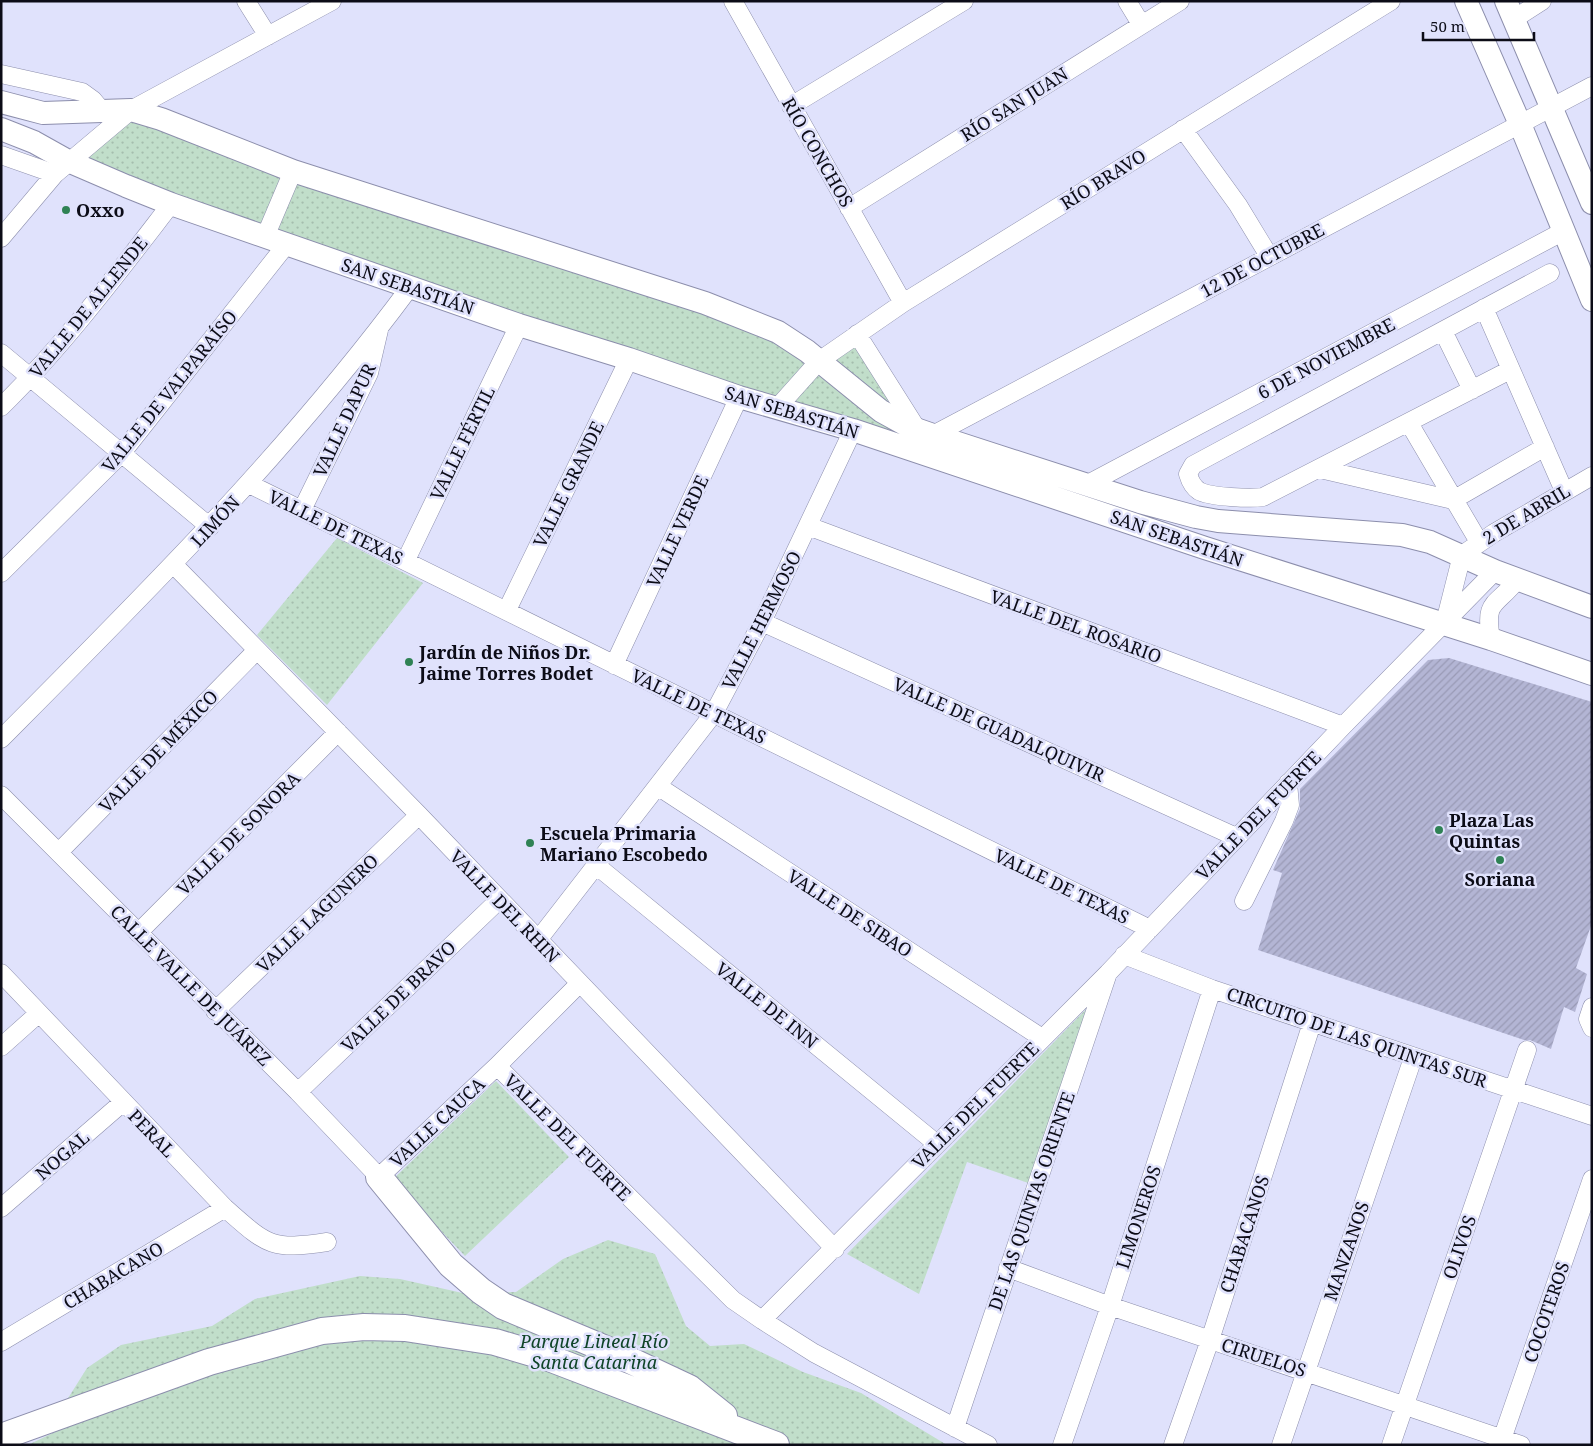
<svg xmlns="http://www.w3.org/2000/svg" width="1593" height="1446" viewBox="0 0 1593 1446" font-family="'Noto Serif',serif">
<defs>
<pattern id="park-dots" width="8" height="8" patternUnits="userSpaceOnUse" patternTransform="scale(1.25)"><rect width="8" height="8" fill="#c1deca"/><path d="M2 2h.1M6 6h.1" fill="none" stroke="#a5bdad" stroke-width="1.8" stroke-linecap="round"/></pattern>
<pattern id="building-hatch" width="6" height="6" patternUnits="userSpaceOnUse" patternTransform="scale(1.25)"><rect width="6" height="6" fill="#b3b5d4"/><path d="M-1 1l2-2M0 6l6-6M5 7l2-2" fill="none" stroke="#999ab5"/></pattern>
</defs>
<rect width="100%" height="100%" fill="#e0e2fc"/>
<!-- park -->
<path fill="url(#park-dots)" d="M131 110 739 315 819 361 857 334 917 429 908 448 68 161Z
M337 538 423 583 327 705 257 635Z
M1096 999 1031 1184 967 1162 919 1294 847 1254Z
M496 1081 569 1157 465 1256 392 1180Z
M608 1240 655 1254 686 1326 710 1346 744 1344 803 1372 861 1393 947 1445H28L59 1430 65 1403 87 1368 121 1345 212 1326 255 1299 360 1276 400 1279 467 1294 516 1292 563 1259Z"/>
<!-- building -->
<path fill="url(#building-hatch)" d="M1449 658 1592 702V923L1576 968 1587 974 1575 1012 1564 1007 1551 1049 1530 1040H1524L1258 950 1282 873 1273 870 1300 809V789L1428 660Z"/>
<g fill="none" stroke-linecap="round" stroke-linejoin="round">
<!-- minor casing -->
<g stroke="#8c8eac" stroke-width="19">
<path id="minor" d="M246 1 268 36
M733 1 903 303
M1127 1 1141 24
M1514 19 1542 1
M1 74 82 92 93 100 102 111
M791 106 964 1
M1183 129 1238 205 1269 256
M1 155 55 174
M849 208 1180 1
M265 237 293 171
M1 238 55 174 131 110 332 1
M1484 308 1564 491
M1443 331 1472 390
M857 334 917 429
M1 353 210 527
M1510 370 1263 497C1251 499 1210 497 1199 491 1193 487 1190 481 1188 474L1193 465 1550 273
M1 407C64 345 117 274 171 204
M777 408 819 361 903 303 1391 1
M1409 423 1479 542
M933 435 1592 86
M1320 469 1453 500 1545 447
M249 484 1150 929
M1088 484 1564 231
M302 510 369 373 379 330
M808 526 1343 726
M406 560 519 325
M174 565 419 815 835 1249
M1 573 121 454 286 245
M507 610 629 359
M762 622 1236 837
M1445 622 1462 555 1494 533 1592 476
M1491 639C1484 599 1496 607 1517 580
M614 665 739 397
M1 739C145 594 288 452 410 287
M659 787 1042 1038
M1 795 298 1092 379 1177 497 1066 580 983
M59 852 257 650
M597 866 937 1144
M1244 901 1284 821 1290 805 1288 783
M138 933 338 732
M538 940 714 713 762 622 853 430
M1124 955 1212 989 1592 1116
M1 973 225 1208C266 1244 270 1251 327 1242
M1592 1007 1588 1019 1592 1028
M215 1011 419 815
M1 1047 38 1014
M497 1066 733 1300 762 1320 1108 973 1343 726 1495 571
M298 1092 499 900
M1 1208 122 1103
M1008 1268 1110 1306 1521 1445
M762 1320 814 1353 988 1445
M1 1342 225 1208
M955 1428 1107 976
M1062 1445 1110 1306 1212 989
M1173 1445 1210 1340 1312 1023
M1281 1445 1413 1058
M1391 1445 1527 1050
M1500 1445 1592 1179"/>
</g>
<!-- major casing -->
<g stroke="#8c8eac" stroke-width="24">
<path id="major" d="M1466 1 1520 124 1592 300
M1506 1 1592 203
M1 102 43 113 131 110 161 119 293 171 705 303 778 332 807 351 881 411 910 427 933 435 1140 502 1196 517 1218 521 1402 535 1430 542 1495 571 1592 607
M1 129 34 142 68 161 126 186 171 204 519 325 629 359 739 397 853 430 1205 548 1491 639 1592 674"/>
</g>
<!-- highway casing -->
<g stroke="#8c8eac" stroke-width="28">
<path id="highway" d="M379 1177 451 1265 481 1291 503 1306 608 1350 689 1388 724 1416
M1 1437 209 1362 322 1331 364 1327 405 1328 495 1342 549 1358 776 1445"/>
</g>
<!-- minor -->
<use href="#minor" stroke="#fff" stroke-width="18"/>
<!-- major -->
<use href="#major" stroke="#fff" stroke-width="22"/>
<!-- highway -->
<use href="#highway" stroke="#fff" stroke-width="26"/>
</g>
<!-- markers -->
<g fill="#2f8254" stroke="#e0e2fc" stroke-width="2">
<circle cx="66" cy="210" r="5"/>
<circle cx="409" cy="662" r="5"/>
<circle cx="1439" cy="830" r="5"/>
<circle cx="530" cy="843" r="5"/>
<circle cx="1500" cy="860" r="5"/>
</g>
<g text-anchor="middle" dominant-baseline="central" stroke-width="5" stroke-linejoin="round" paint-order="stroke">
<!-- street labels -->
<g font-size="18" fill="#0c0c17" stroke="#e0e2fc">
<text transform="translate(1014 104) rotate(-32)">RÍO SAN JUAN</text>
<text transform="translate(818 152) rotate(60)">RÍO CONCHOS</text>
<text transform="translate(1103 179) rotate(-32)">RÍO BRAVO</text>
<text transform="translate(1262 260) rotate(-28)">12 DE OCTUBRE</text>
<text transform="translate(408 286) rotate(19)">SAN SEBASTIÁN</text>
<text transform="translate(88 307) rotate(-51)">VALLE DE ALLENDE</text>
<text transform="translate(1326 358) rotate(-28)">6 DE NOVIEMBRE</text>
<text transform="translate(169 391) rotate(-51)">VALLE DE VALPARAÍSO</text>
<text transform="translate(792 412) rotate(17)">SAN SEBASTIÁN</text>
<text transform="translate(344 420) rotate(-65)">VALLE DAPUR</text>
<text transform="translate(462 443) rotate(-64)">VALLE FÉRTIL</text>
<text transform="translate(568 484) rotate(-64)">VALLE GRANDE</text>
<text transform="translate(1526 514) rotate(-31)">2 DE ABRIL</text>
<text transform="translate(215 521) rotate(-47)">LIMÓN</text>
<text transform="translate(336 527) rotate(26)">VALLE DE TEXAS</text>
<text transform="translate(677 531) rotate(-65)">VALLE VERDE</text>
<text transform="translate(1177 538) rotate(19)">SAN SEBASTIÁN</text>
<text transform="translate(761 620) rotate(-63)">VALLE HERMOSO</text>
<text transform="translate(1076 626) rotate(20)">VALLE DEL ROSARIO</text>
<text transform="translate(699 706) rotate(26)">VALLE DE TEXAS</text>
<text transform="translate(999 729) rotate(24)">VALLE DE GUADALQUIVIR</text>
<text transform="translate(158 751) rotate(-46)">VALLE DE MÉXICO</text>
<text transform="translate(1258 815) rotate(-46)">VALLE DEL FUERTE</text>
<text transform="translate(238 833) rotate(-45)">VALLE DE SONORA</text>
<text transform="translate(1062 886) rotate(26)">VALLE DE TEXAS</text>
<text transform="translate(505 906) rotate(46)">VALLE DEL RHIN</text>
<text transform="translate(317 913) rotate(-44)">VALLE LAGUNERO</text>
<text transform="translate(850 913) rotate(33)">VALLE DE SIBAO</text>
<text transform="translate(191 985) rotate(45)">CALLE VALLE DE JUÁREZ</text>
<text transform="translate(398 996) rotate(-44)">VALLE DE BRAVO</text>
<text transform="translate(767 1005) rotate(39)">VALLE DE INN</text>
<text transform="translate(1357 1037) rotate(19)">CIRCUITO DE LAS QUINTAS SUR</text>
<text transform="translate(975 1105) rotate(-45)">VALLE DEL FUERTE</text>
<text transform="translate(437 1122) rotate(-43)">VALLE CAUCA</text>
<text transform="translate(152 1133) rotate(46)">PERAL</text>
<text transform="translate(568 1137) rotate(45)">VALLE DEL FUERTE</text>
<text transform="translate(62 1155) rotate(-41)">NOGAL</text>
<text transform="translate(1031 1201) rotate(-71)">DE LAS QUINTAS ORIENTE</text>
<text transform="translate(1138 1217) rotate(-72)">LIMONEROS</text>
<text transform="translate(1244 1234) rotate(-72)">CHABACANOS</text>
<text transform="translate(1459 1247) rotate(-71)">OLIVOS</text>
<text transform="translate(1346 1251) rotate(-71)">MANZANOS</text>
<text transform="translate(113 1275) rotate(-31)">CHABACANO</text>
<text transform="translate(1546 1312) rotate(-71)">COCOTEROS</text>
<text transform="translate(1264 1357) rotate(18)">CIRUELOS</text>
</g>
<!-- poi labels -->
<g font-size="18" font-weight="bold" fill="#0c0c17" stroke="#e0e2fc" text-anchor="start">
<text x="76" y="210">Oxxo</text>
<text x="419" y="652">Jardín de Niños Dr.<tspan x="419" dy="21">Jaime Torres Bodet</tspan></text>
<text x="1449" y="820">Plaza Las<tspan x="1449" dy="21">Quintas</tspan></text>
<text x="540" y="833">Escuela Primaria<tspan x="540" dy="21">Mariano Escobedo</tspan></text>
<text x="1500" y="879" text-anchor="middle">Soriana</text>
</g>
<!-- park labels -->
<g font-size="18" font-style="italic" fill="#0f4428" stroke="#e0e2fc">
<text x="594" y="1341">Parque Lineal Río<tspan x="594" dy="21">Santa Catarina</tspan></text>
</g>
</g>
<!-- border -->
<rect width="1593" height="1446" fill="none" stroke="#0c0c17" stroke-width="5"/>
<!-- scale -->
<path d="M1423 32v8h111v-8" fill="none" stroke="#0c0c17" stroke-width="2.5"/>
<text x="1430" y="32" font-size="15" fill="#0c0c17" stroke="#e0e2fc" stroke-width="4" paint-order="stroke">50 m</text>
</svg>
